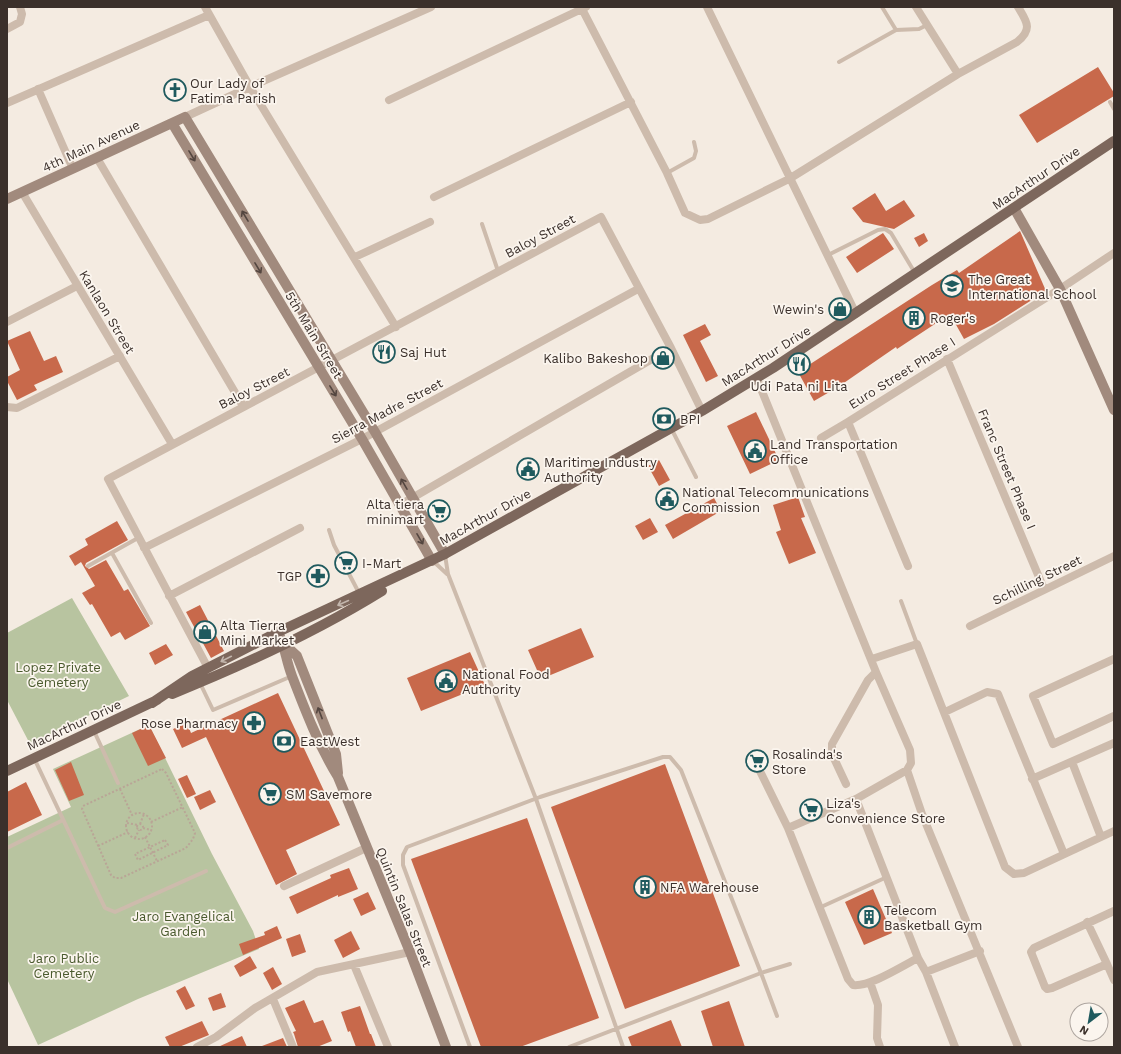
<svg xmlns="http://www.w3.org/2000/svg" width="1121" height="1054" viewBox="0 0 1121 1054" font-family="'Work Sans',sans-serif">
<rect width="100%" height="100%" fill="#f4ebe1"/>
<!-- green -->
<path fill="#b8c4a0" d="M72 598 129 696 30 744 7 700V633Z
M149 725 212 854 253 931 259 949 138 999 38 1045 7 979V837L71 807 53 769Z"/>
<!-- building -->
<path fill="#c8694b" d="M1098 67 1114 93V96L1037 143 1019 115Z
M875 193 886 211 904 200 915 216 894 229 863 222 852 208Z
M1020 231 1046 291 994 324 964 339 950 314 897 349 896 347 838 387 814 401 798 372 932 285 957 270 959 273Z
M883 233 894 249 857 273 846 257Z
M924 233 928 241 919 247 914 238Z
M705 324 711 335 700 341 718 376 706 382 683 335Z
M30 331 44 361 56 356 63 372 34 385 37 390 17 400 7 381V377L20 370 7 341Z
M756 412 779 460 750 474 727 426Z
M659 460 670 480 659 486 648 466Z
M798 497 805 517 801 518 816 553 789 564 776 532 781 530 773 505Z
M714 498 721 511 673 539 665 525Z
M650 518 658 532 643 540 635 526Z
M117 521 128 540 86 563 85 566 89 569 106 560 124 591 128 589 150 626 125 640 120 632 111 637 92 604 90 605 82 593 95 586 81 562 75 566 69 556 88 545 85 539Z
M200 605 224 651 211 658 186 612Z
M581 628 594 657 541 679 528 650Z
M166 644 173 655 155 665 149 653Z
M470 652 485 685 421 711 407 678Z
M278 693 340 825 286 850 297 874 276 885 206 737 182 748 173 729 187 723 191 733Z
M149 725 166 758 148 766 132 733Z
M71 762 84 795 69 801 55 770Z
M665 764 740 966 625 1009 551 807Z
M187 775 196 794 187 798 178 779Z
M26 782 42 815 7 832V792Z
M210 790 216 802 200 810 194 797Z
M527 818 599 1018 520 1047H481L411 859Z
M349 868 358 889 338 897V895L297 914 289 897 331 878 330 875Z
M873 889 892 933 864 945 845 902Z
M368 892 376 909 361 916 353 899Z
M277 926 282 938 243 955 239 944 265 935 264 932Z
M351 931 360 949 343 958 334 940Z
M300 934 306 952 292 957 286 939Z
M250 956 257 968 240 977 234 966Z
M273 967 282 984 272 990 263 973Z
M185 986 195 1006 186 1010 176 991Z
M221 993 226 1007 213 1011 208 998Z
M304 1000 314 1023 323 1020 332 1041 317 1047H298L294 1034 293 1032 296 1031 285 1008Z
M729 1001 745 1047H713L701 1011Z
M360 1006 370 1034H371L376 1047H356L350 1031 348 1032 341 1012Z
M671 1020 682 1047H632L628 1037Z
M202 1021 209 1035 179 1047H170L165 1037Z
M242 1036 247 1047H218Z
M283 1038 287 1047H262V1046Z"/>
<g fill="none" stroke-linecap="round" stroke-linejoin="round">
<!-- path -->
<path stroke="#b9a596" stroke-width="2" stroke-dasharray="2 2" stroke-linecap="butt" d="M162 769 166 773 195 833 193 839 186 848 121 878H115L111 875 82 809 83 806Z
M120 789 132 815
M126 826a13 13 0 1 1 26 0a13 13 0 1 1-26 0Z
M151 822 183 807
M127 823 138 825
M140 824 144 814
M137 827a3 3 0 1 1 6 0a3 3 0 1 1-6 0Z
M143 828 151 830
M145 837 157 861
M135 838 139 830
M165 840 168 845 138 860 135 854Z
M98 846 128 832"/>
<!-- lane -->
<path stroke="#cdbbac" stroke-width="4" d="M882 7 896 30
M839 62 896 30 919 29 927 25
M1110 102 1114 109
M667 173 694 158 696 151 694 142
M482 224 498 271
M828 255 878 230 885 229 891 233 915 273
M671 428 696 477
M329 530 334 545 359 593
M112 553 151 623
M445 555 448 574 536 799 623 1047
M433 561 447 574
M88 566 138 538
M901 601 917 644
M200 683 213 710 292 676
M94 731 118 783
M34 758 105 908 115 912 206 871
M7 848 63 820
M821 907 887 877
M470 1047 403 865V855L407 847 540 797 663 757H670L681 770 761 973 777 1016
M569 1047 761 973 790 964"/>
<!-- street -->
<path stroke="#cdbbac" stroke-width="8" d="M205 7 250 87 431 7
M581 7 667 173 685 213 700 220 708 219 789 179 958 74 1017 42C1033 29 1027 22 1018 7
M707 7 856 314
M916 7 958 74
M7 29 20 22 22 14 20 7
M38 89 73 169
M389 100 586 7
M7 103 209 15
M185 117 250 87 396 327
M97 158 243 406
M22 192 172 444
M434 197 631 102
M355 257 430 222
M7 322 77 286
M947 359 1044 589
M757 379 876 672 868 680 832 744V754L846 784
M7 407 17 408 120 356
M821 438 848 422
M400 505 671 348
M144 548 362 439 638 289
M908 566 848 422 1060 289 1114 253
M169 596 300 528
M970 626 1114 556
M872 659 917 644 1005 867 1014 874 1024 873 1114 831
M1114 659 1033 696 1053 744 1114 716
M208 668 108 479 601 217 671 348 702 411
M876 672 910 750 911 763 907 770 922 814 1018 1047
M945 712 987 692 998 694 1064 854
M755 761 788 828 856 799 907 770
M1072 762 1101 837
M1032 779 1114 743
M856 799 918 958 926 972 955 1047
M788 828 848 979 853 985C870 987 902 966 918 958
M284 886 366 848
M1114 911 1034 948 1031 952 1045 987 1047 989 1052 988 1107 964 1114 980
M1087 922 1107 964
M354 965 388 1047
M926 972 980 951
M870 982 878 1005 877 1038 880 1047
M273 999 293 1047
M197 1047 216 1037 255 1008 317 972 410 952"/>
<!-- secondary -->
<path stroke="#a18a7d" stroke-width="10" d="M172 123 362 439 432 561
M7 199 185 117 375 432 445 554
M1014 208 1060 289 1114 410
M278 632C285 646 286 661 292 676 305 710 319 746 338 777L410 952 446 1047
M284 644 297 656 336 754 338 773"/>
<!-- primary -->
<path stroke="#7d675c" stroke-width="10" d="M172 694C244 665 316 632 382 591
M152 703 192 676 278 632 445 554 702 411 773 368 1114 141
M7 771 157 700"/>
</g>
<!-- one-way arrows -->
<defs><path id="oneway-shaft" d="M-6 0H5M1.5-3L5.5 0L1.5 3" fill="none" stroke-width="1.6" stroke-linecap="round" stroke-linejoin="round"/></defs>
<g stroke="#544640">
<use href="#oneway-shaft" transform="translate(192 156) rotate(59)"/>
<use href="#oneway-shaft" transform="translate(245 216) rotate(-121)"/>
<use href="#oneway-shaft" transform="translate(258 268) rotate(59)"/>
<use href="#oneway-shaft" transform="translate(333 391) rotate(58)"/>
<use href="#oneway-shaft" transform="translate(404 484) rotate(-120)"/>
<use href="#oneway-shaft" transform="translate(420 539) rotate(60)"/>
<use href="#oneway-shaft" transform="translate(320 713) rotate(-111)"/>
</g>
<g stroke="#c2b5ac">
<use href="#oneway-shaft" transform="translate(343 603) rotate(156)"/>
<use href="#oneway-shaft" transform="translate(226 659) rotate(153)"/>
</g>
<!-- icons -->
<defs>
<g id="church-ring" transform="scale(1.15)"><circle r="9.5" fill="#fbf5ee" stroke="#1f5a5e" stroke-width="1.5"/><path d="M-1.2-6h2.4v3.5h3.3v2.4h-3.3V6h-2.4V-.1h-3.3v-2.4h3.3Z" fill="#1f5a5e"/></g>
<g id="school-ring" transform="scale(1.15)"><circle r="9.5" fill="#fbf5ee" stroke="#1f5a5e" stroke-width="1.5"/><path d="M0-5L7-2L0 1L-7-2ZM-4 1L0 2.5L4 1V4Q0 6-4 4Z" fill="#1f5a5e"/></g>
<g id="shop-ring" transform="scale(1.15)"><circle r="9.5" fill="#fbf5ee" stroke="#1f5a5e" stroke-width="1.5"/><path d="M-5-2.5h2.3a2.7 3.5 0 0 1 5.4 0H5L5.5 6h-11ZM-1.5-2.5h3a1.5 2.3 0 0 0-3 0Z" fill="#1f5a5e"/></g>
<g id="building-ring" transform="scale(1.15)"><circle r="9.5" fill="#fbf5ee" stroke="#1f5a5e" stroke-width="1.5"/><path d="M-4-6H4V6H1V3H-1V6H-4ZM-2.5-4.3h1.7v1.8h-1.7ZM.8-4.3h1.7v1.8H.8ZM-2.5-1h1.7V.8h-1.7ZM.8-1h1.7V.8H.8Z" fill="#1f5a5e"/></g>
<g id="restaurant-ring" transform="scale(1.15)"><circle r="9.5" fill="#fbf5ee" stroke="#1f5a5e" stroke-width="1.5"/><path d="M-5-6h1v4h1v-4h1v4h1v-4h1v5L-1.5 .5V6h-2V.5L-5-1ZM5-6V6H3V1.5H1.5Q1.5-4 5-6Z" fill="#1f5a5e"/></g>
<g id="bank-ring" transform="scale(1.15)"><circle r="9.5" fill="#fbf5ee" stroke="#1f5a5e" stroke-width="1.5"/><path d="M-6-4H6V4H-6ZM0-2.3a2.3 2.3 0 1 0 0 4.6a2.3 2.3 0 1 0 0-4.6Z" fill="#1f5a5e"/></g>
<g id="civic-ring" transform="scale(1.15)"><circle r="9.5" fill="#fbf5ee" stroke="#1f5a5e" stroke-width="1.5"/><path d="M-.6-6.5H3V-4.5H.6V-3L4-1V1h2V6H-6V1h2V-1L-.6-3ZM-1.2 2.5V6h2.4V2.5Z" fill="#1f5a5e"/></g>
<g id="supermarket-ring" transform="scale(1.15)"><circle r="9.5" fill="#fbf5ee" stroke="#1f5a5e" stroke-width="1.5"/><path d="M-6-5.5h2.5l.6 2H6L4.5 2H-2.5L-4.4-4H-6ZM-1.5 3.2a1.3 1.3 0 1 0 .1 0ZM3 3.2a1.3 1.3 0 1 0 .1 0Z" fill="#1f5a5e"/></g>
<g id="pharmacy-ring" transform="scale(1.15)"><circle r="9.5" fill="#fbf5ee" stroke="#1f5a5e" stroke-width="1.5"/><path d="M-2-6h4v4h4v4h-4v4h-4v-4h-4v-4h4Z" fill="#1f5a5e"/></g>
</defs>
<g fill-rule="evenodd">
<use href="#church-ring" x="175" y="90"/>
<use href="#school-ring" x="952" y="286"/>
<use href="#shop-ring" x="840" y="309"/>
<use href="#building-ring" x="914" y="318"/>
<use href="#restaurant-ring" x="384" y="352"/>
<use href="#shop-ring" x="663" y="358"/>
<use href="#restaurant-ring" x="799" y="364"/>
<use href="#bank-ring" x="664" y="419"/>
<use href="#civic-ring" x="755" y="451"/>
<use href="#civic-ring" x="528" y="469"/>
<use href="#civic-ring" x="667" y="499"/>
<use href="#supermarket-ring" x="439" y="511"/>
<use href="#supermarket-ring" x="346" y="563"/>
<use href="#pharmacy-ring" x="318" y="576"/>
<use href="#shop-ring" x="205" y="632"/>
<use href="#civic-ring" x="446" y="681"/>
<use href="#pharmacy-ring" x="254" y="723"/>
<use href="#bank-ring" x="284" y="741"/>
<use href="#supermarket-ring" x="757" y="761"/>
<use href="#supermarket-ring" x="270" y="794"/>
<use href="#supermarket-ring" x="811" y="810"/>
<use href="#building-ring" x="645" y="887"/>
<use href="#building-ring" x="869" y="917"/>
</g>
<g text-anchor="middle" dominant-baseline="central" stroke-width="3.5" stroke-linejoin="round" paint-order="stroke">
<!-- poi labels -->
<g font-size="13" fill="#3b302b" stroke="#fbf5ee" text-anchor="start">
<text x="190" y="83">Our Lady of<tspan x="190" dy="15">Fatima Parish</tspan></text>
<text x="968" y="279">The Great<tspan x="968" dy="15">International School</tspan></text>
<text x="824" y="309" text-anchor="end">Wewin's</text>
<text x="930" y="318">Roger's</text>
<text x="400" y="352">Saj Hut</text>
<text x="648" y="358" text-anchor="end">Kalibo Bakeshop</text>
<text x="799" y="386" text-anchor="middle">Udi Pata ni Lita</text>
<text x="680" y="419">BPI</text>
<text x="770" y="444">Land Transportation<tspan x="770" dy="15">Office</tspan></text>
<text x="544" y="462">Maritime Industry<tspan x="544" dy="15">Authority</tspan></text>
<text x="682" y="492">National Telecommunications<tspan x="682" dy="15">Commission</tspan></text>
<text x="424" y="504" text-anchor="end">Alta tiera<tspan x="424" dy="15">minimart</tspan></text>
<text x="362" y="563">I-Mart</text>
<text x="302" y="576" text-anchor="end">TGP</text>
<text x="220" y="625">Alta Tierra<tspan x="220" dy="15">Mini Market</tspan></text>
<text x="462" y="674">National Food<tspan x="462" dy="15">Authority</tspan></text>
<text x="238" y="723" text-anchor="end">Rose Pharmacy</text>
<text x="300" y="741">EastWest</text>
<text x="772" y="754">Rosalinda's<tspan x="772" dy="15">Store</tspan></text>
<text x="286" y="794">SM Savemore</text>
<text x="826" y="803">Liza's<tspan x="826" dy="15">Convenience Store</tspan></text>
<text x="660" y="887">NFA Warehouse</text>
<text x="884" y="910">Telecom<tspan x="884" dy="15">Basketball Gym</tspan></text>
</g>
<!-- street labels -->
<g font-size="13" fill="#3b302b" stroke="#fbf5ee">
<text transform="translate(91 146) rotate(-25)">4th Main Avenue</text>
<text transform="translate(1036 178) rotate(-34)">MacArthur Drive</text>
<text transform="translate(540 236) rotate(-28)">Baloy Street</text>
<text transform="translate(107 312) rotate(59)">Kanlaon Street</text>
<text transform="translate(314 335) rotate(59)">5th Main Street</text>
<text transform="translate(766 356) rotate(-32)">MacArthur Drive</text>
<text transform="translate(902 373) rotate(-32)">Euro Street Phase I</text>
<text transform="translate(254 388) rotate(-27)">Baloy Street</text>
<text transform="translate(387 411) rotate(-28)">Sierra Madre Street</text>
<text transform="translate(1007 469) rotate(67)">Franc Street Phase I</text>
<text transform="translate(485 517) rotate(-29)">MacArthur Drive</text>
<text transform="translate(1037 580) rotate(-26)">Schilling Street</text>
<text transform="translate(74 725) rotate(-25)">MacArthur Drive</text>
<text transform="translate(404 907) rotate(68)">Quintin Salas Street</text>
</g>
<!-- park labels -->
<g font-size="13" fill="#4a5a2e" stroke="#fbf5ee">
<text x="58" y="667">Lopez Private<tspan x="58" dy="15">Cemetery</tspan></text>
<text x="183" y="916">Jaro Evangelical<tspan x="183" dy="15">Garden</tspan></text>
<text x="64" y="958">Jaro Public<tspan x="64" dy="15">Cemetery</tspan></text>
</g>
</g>
<!-- border -->
<rect width="1121" height="1054" fill="none" stroke="#3b302b" stroke-width="16"/>
<!-- north arrow -->
<g transform="translate(1089 1022) rotate(211)"><circle r="19" fill="#fbf5ee" stroke="#aea6a0"/>
<path d="M0-3L7 15L0 10L-7 15Z" fill="#1f5a5e"/>
<text y="-6" font-size="11" font-weight="bold" text-anchor="middle" fill="#3b302b">N</text>
</g>
</svg>
